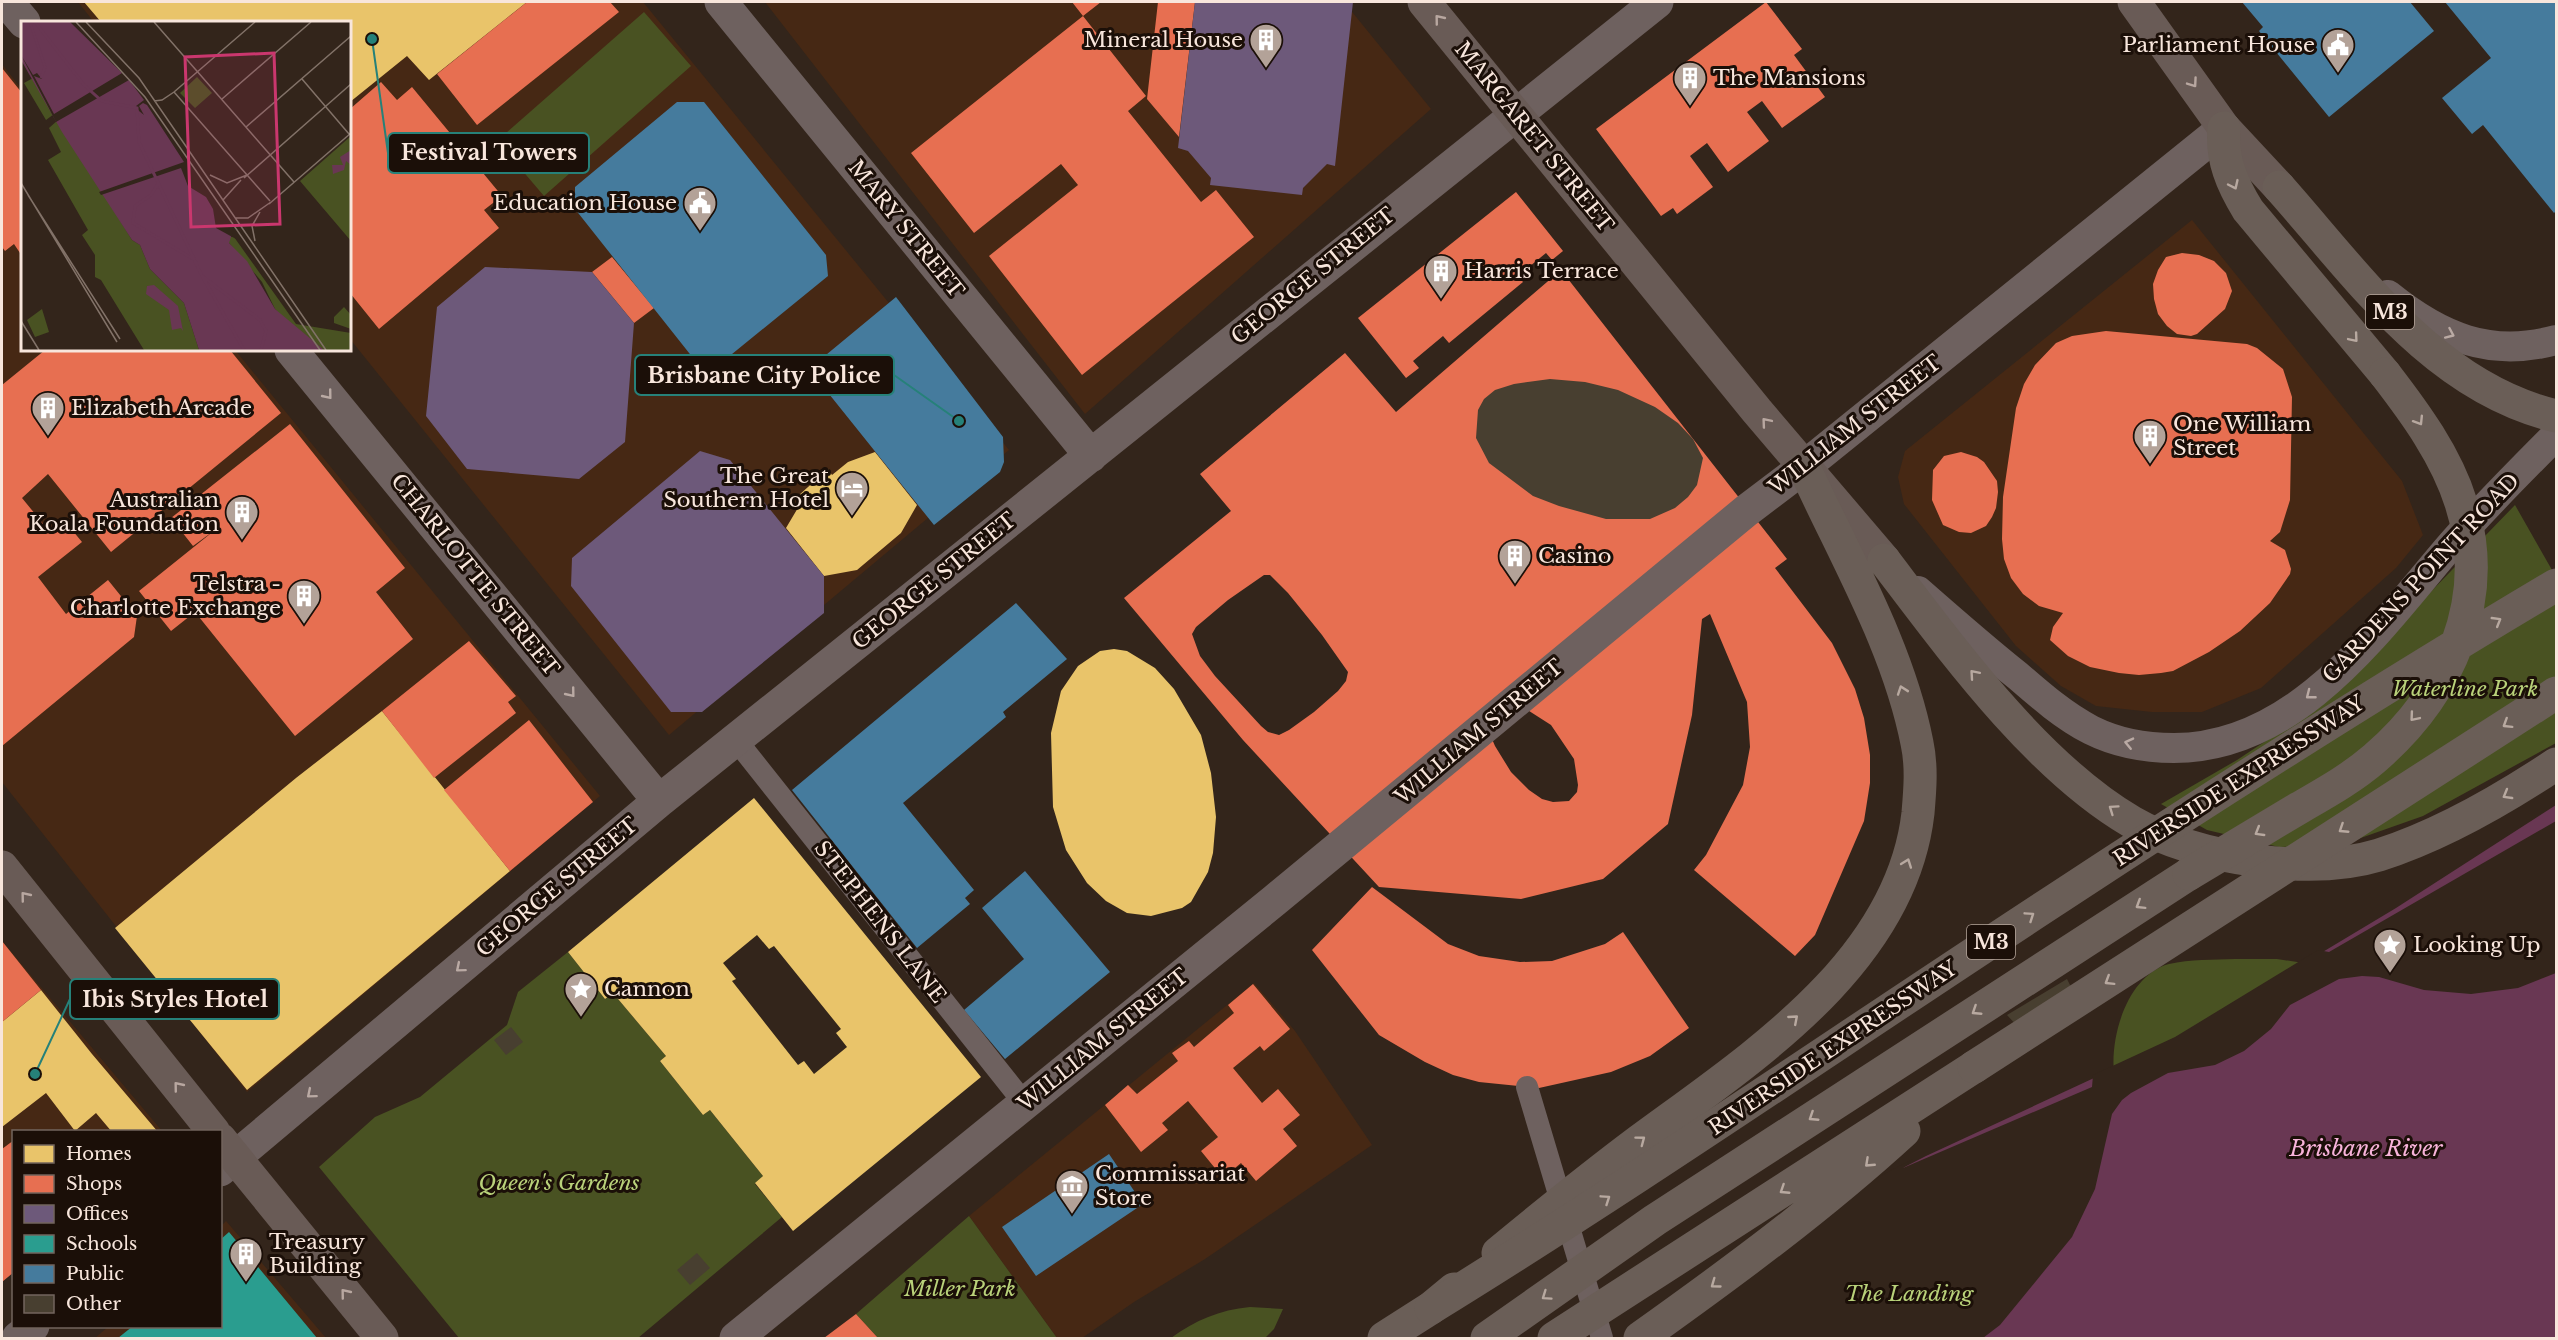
<svg xmlns="http://www.w3.org/2000/svg" width="2558" height="1340" viewBox="0 0 2558 1340" font-family="'Libre Baskerville',serif">
<rect width="100%" height="100%" fill="#33251b"/>
<!-- built -->
<path fill="#462814" d="M78 2H643L1009 450 669 735 350 339V22H94Z
M765 2H1344L1431 109 1085 414Z
M2 64 22 90V350H235L600 796 247 1092 2 782Z
M2192 220 2402 481 2423 535 2396 568 2261 688 2202 712H2152L2096 706 2061 686 2016 646 1904 504 1898 477 1905 451Z
M2 941 162 1131 14 1132 13 1271 2 1281Z
M1254 983 1295 1031 1372 1145 1205 1259 1134 1302 1082 1338H1057L969 1216Z
M226 1221 326 1338H95L108 1327 220 1326 221 1226Z"/>
<!-- green -->
<path fill="#495222" d="M644 12 691 66 544 196 497 141Z
M2515 505 2556 577V743L2423 816 2338 846 2279 847 2207 830 2161 804 2237 760 2323 703Z
M568 952 605 999 613 993 666 1056 660 1061 703 1115 710 1110 763 1176 755 1184 782 1217 638 1338H459L319 1167 375 1117 420 1097 507 1025 518 992Z
M2235 959H2277L2323 966 2114 1073C2110 1035 2128 975 2169 964 2190 959 2214 960 2235 959Z
M969 1216 1057 1338H878L856 1314Z
M1250 1307 1283 1309 1274 1329 1265 1338H1171C1196 1320 1219 1310 1250 1307Z"/>
<!-- water -->
<path fill="#693753" d="M2556 805V1338H1469L1747 1248 1926 1156 2176 1040 2396 908Z"/>
<!-- pier -->
<path fill="#33251b" d="M2556 821V973L2518 988 2471 994 2424 990 2379 977 2362 976 2339 979 2290 1005 2271 1029 2244 1051 2215 1065 2168 1073 2131 1093 2122 1100 2112 1114 2095 1189 2072 1237 2000 1325 1983 1338H1466L1468 1336 1587 1292 1746 1246 1913 1159 1903 1168 2092 1087 2093 1075 2175 1037 2318 950 2329 952Z"/>
<!-- homes -->
<path fill="#e9c46a" fill-rule="evenodd" d="M84 2H527L429 80 407 56 350 102V22H101Z
M875 452 917 505 901 533 857 570 824 576 786 528 802 501 798 496 828 469 832 475 848 462Z
M1114 649 1127 651 1155 668 1174 689 1201 735 1211 773 1216 817 1213 853 1208 872 1191 902 1182 908 1151 916 1127 913 1106 901 1087 883 1066 850 1053 807 1051 733 1061 691 1078 666 1100 651Z
M382 711 510 871 247 1090 115 928 296 778Z
M754 798 981 1077 793 1231 755 1183 763 1176 710 1110 703 1115 660 1061 666 1056 613 993 605 999 568 952ZM757 935 769 949 774 946 841 1029 836 1033 847 1047 814 1074 804 1061 798 1065 732 981 736 979 723 963Z
M41 990 92 1054 158 1132H112L96 1113 75 1131 46 1093 2 1127V1022Z"/>
<!-- shops -->
<path fill="#e76f51" fill-rule="evenodd" d="M527 2H610L619 12 477 125 437 74Z
M1072 2H1101L1083 16Z
M1158 2H1195L1179 137 1147 99Z
M1766 2 1802 49 1794 55 1825 97 1782 128 1762 101 1747 112 1769 141 1728 172 1707 143 1690 156 1713 187 1677 214 1673 208 1661 216 1596 129Z
M1083 16 1146 96 1128 111 1201 202 1216 190 1254 237 1082 375 989 256 1078 185 1061 164 974 233 911 153Z
M2 68 22 93V256L14 244 5 251 2 247Z
M381 82 397 100 412 87 502 196 484 210 499 228 379 329 350 293V109Z
M1516 192 1563 251 1552 260 1546 253 1518 276 1523 282 1449 343 1443 336 1413 361 1419 368 1406 378 1358 318Z
M2182 253 2199 255 2214 261 2226 273 2232 291 2225 309 2197 334 2191 336 2177 334 2167 326 2158 314 2154 299 2153 284 2158 270 2166 257Z
M612 257 654 308 634 323 592 272Z
M1561 270 1787 559 1775 568 1832 643 1855 689 1864 718 1870 755V783L1864 821 1815 935 1795 956 1694 870 1706 855 1743 785 1750 747 1747 702 1710 614 1702 619 1692 715 1668 824 1603 879 1521 899 1379 887 1243 740 1124 598 1231 511 1200 474 1345 353 1396 412ZM1264 575H1270L1288 593 1322 635 1348 672 1346 681 1338 691 1314 712 1289 730 1279 735 1268 732 1261 726 1215 676 1200 656 1192 634 1196 627 1228 600ZM1526 709 1551 725 1574 759 1578 785 1577 792 1569 801 1553 802 1542 799 1529 790 1511 772 1495 746 1492 739Z
M2106 331 2247 344 2257 348 2283 369 2292 397 2290 500 2280 532 2270 541 2285 550 2291 569 2290 574 2270 603 2240 631 2209 652 2173 671 2161 673 2139 675 2119 673 2090 667 2068 656 2050 640 2053 627 2063 613 2039 606 2023 594 2011 578 2004 559 2002 539 2003 497 2016 408 2024 384 2035 365 2056 343 2072 336Z
M45 350H230L281 413 111 552 48 474 22 498 49 531 63 519 82 542 38 577 66 614 108 580 137 616 134 637 2 746V385Z
M290 424 405 568 376 592 413 639 295 736 195 612 171 631 139 591 215 530 193 546 171 518Z
M1961 452 1977 457 1984 462 1997 481 1998 492 1996 508 1992 517 1986 526 1971 533 1959 532 1943 525 1932 500 1933 470 1944 456Z
M469 641 516 696 508 702 516 713 434 778 382 711Z
M529 720 593 802 510 871 444 790Z
M1372 887 1448 944 1479 956 1520 962 1552 961 1605 944 1623 932 1689 1028 1650 1056 1611 1072 1539 1088 1479 1082 1453 1075 1425 1062 1379 1035 1312 950Z
M2 941 41 990 2 1022Z
M1253 984 1290 1029 1264 1051 1260 1046 1233 1068 1262 1103 1278 1089 1300 1115 1283 1129 1297 1146 1256 1181 1241 1163 1223 1178 1201 1151 1218 1137 1188 1101 1162 1123 1168 1130 1141 1152 1105 1105 1128 1085 1137 1094 1178 1061 1172 1053 1189 1041 1194 1047 1234 1013 1228 1005Z
M14 1140V1272L2 1282V1149Z
M856 1314 878 1338H824Z"/>
<!-- offices -->
<path fill="#6d597a" d="M1195 2H1353L1335 166 1327 164 1303 188 1302 195 1210 185 1211 178 1188 151 1178 148Z
M485 267 592 272 634 323 625 442 579 479 467 469 426 416 437 307Z
M700 451 730 460 824 576V613L702 712H671L571 586 572 558Z"/>
<!-- schools -->
<path fill="#2a9d8f" d="M229 1232 317 1338H118L133 1326H220V1240Z"/>
<!-- public -->
<path fill="#457b9d" d="M2242 2H2410L2434 31 2329 117 2259 31 2263 27Z
M2445 2H2556V211L2554 213 2483 125 2472 134 2442 98 2491 58Z
M677 102H704L826 255 828 276 721 363H697L575 209V187Z
M896 297 1003 437 1004 462 1000 472 934 525 809 369Z
M1016 603 1067 659 1003 712 1006 717 903 803 974 890 965 898 970 904 917 948 792 790Z
M1025 871 1110 972 1005 1059 964 1010 1024 959 982 908Z
M1109 1154 1143 1204 1036 1276 1002 1227Z"/>
<!-- building -->
<path fill="#483f30" d="M1550 379 1585 382 1618 390 1655 407 1678 423 1693 439 1703 458 1697 485 1688 497 1675 508 1650 519H1606L1559 506 1533 496 1489 463 1476 438 1478 410 1484 399 1495 390 1514 384Z
M2067 979 2075 995 2018 1027 2007 1015Z
M511 1027 523 1042 506 1055 494 1040Z
M697 1253 710 1268 690 1285 677 1270Z"/>
<g fill="none" stroke-linecap="round" stroke-linejoin="round">
<!-- pedestrian -->
<path stroke="#6e615f" stroke-width="22" d="M736 740 1025 1104
M1527 1087 1602 1338"/>
<!-- minor -->
<path stroke="#6e615f" stroke-width="30" d="M2388 295C2440 337 2490 358 2556 340
M1918 591C1951 620 1984 649 2018 676 2041 696 2064 716 2091 730 2117 743 2145 748 2174 748 2297 748 2378 630 2450 546 2484 507 2520 471 2556 435"/>
<!-- tertiary -->
<path stroke="#6e615f" stroke-width="33" d="M7 2 24 22
M721 2 1091 456
M291 350 659 801
M220 1170 659 801 1657 2
M18 1338 33 1326
M736 1338 1275 900 1746 511 1804 467 2224 128"/>
<!-- secondary -->
<path stroke="#695b56" stroke-width="33" d="M1424 2 1757 411 1884 560
M2134 2 2224 128 2279 187
M2 867 214 1132
M220 1139 382 1338"/>
<!-- motorway -->
<path stroke="#6a5e57" stroke-width="33" d="M2224 128C2221 159 2232 184 2248 210L2385 374
M2279 187C2358 276 2434 387 2556 416
M1884 560C1951 648 2036 766 2132 822 2170 844 2215 855 2258 861 2298 866 2340 867 2379 855 2442 835 2502 800 2556 764
M1498 1253C1544 1215 1591 1177 1639 1141 1750 1059 1901 963 1918 813 1920 790 1922 766 1917 743 1898 646 1845 557 1804 467
M1384 1338 1431 1308 1454 1289
M1487 1338 1655 1220 2189 874
M1554 1338 1974 1067
M1640 1338C1731 1273 1821 1207 1904 1131"/>
<!-- motorway-bridge -->
<path stroke="#6a5e57" stroke-width="33" d="M2189 874C2226 852 2262 830 2299 808 2325 793 2352 778 2375 758 2449 694 2492 600 2461 503 2446 455 2415 413 2385 374
M1974 1067 2556 693
M1431 1308C1645 1176 1851 1033 2061 896 2224 789 2389 684 2556 585"/>
</g>
<!-- one-way arrows -->
<defs><path id="oneway-chevron" d="M-2-3.5L2.5 0L-2 3.5" fill="none" stroke-width="1.6" stroke-linecap="round" stroke-linejoin="round" transform="scale(1.5)"/></defs>
<g stroke="#b8a7a0">
<use href="#oneway-chevron" transform="translate(1439 19) rotate(-129)"/>
<use href="#oneway-chevron" transform="translate(2193 83) rotate(55)"/>
<use href="#oneway-chevron" transform="translate(1766 422) rotate(-130)"/>
<use href="#oneway-chevron" transform="translate(25 896) rotate(-129)"/>
<use href="#oneway-chevron" transform="translate(178 1086) rotate(-129)"/>
<use href="#oneway-chevron" transform="translate(345 1293) rotate(-129)"/>
</g>
<g stroke="#b8a9a0">
<use href="#oneway-chevron" transform="translate(2234 185) rotate(65)"/>
<use href="#oneway-chevron" transform="translate(2354 338) rotate(50)"/>
<use href="#oneway-chevron" transform="translate(2419 421) rotate(58)"/>
<use href="#oneway-chevron" transform="translate(2497 621) rotate(-31)"/>
<use href="#oneway-chevron" transform="translate(1974 674) rotate(-131)"/>
<use href="#oneway-chevron" transform="translate(1902 690) rotate(-109)"/>
<use href="#oneway-chevron" transform="translate(2414 717) rotate(130)"/>
<use href="#oneway-chevron" transform="translate(2507 724) rotate(148)"/>
<use href="#oneway-chevron" transform="translate(2507 795) rotate(150)"/>
<use href="#oneway-chevron" transform="translate(2113 809) rotate(-145)"/>
<use href="#oneway-chevron" transform="translate(2343 829) rotate(147)"/>
<use href="#oneway-chevron" transform="translate(2259 832) rotate(149)"/>
<use href="#oneway-chevron" transform="translate(1907 863) rotate(-70)"/>
<use href="#oneway-chevron" transform="translate(2140 905) rotate(148)"/>
<use href="#oneway-chevron" transform="translate(2030 916) rotate(-34)"/>
<use href="#oneway-chevron" transform="translate(2109 981) rotate(148)"/>
<use href="#oneway-chevron" transform="translate(1976 1011) rotate(147)"/>
<use href="#oneway-chevron" transform="translate(1794 1019) rotate(-41)"/>
<use href="#oneway-chevron" transform="translate(1813 1117) rotate(147)"/>
<use href="#oneway-chevron" transform="translate(1641 1140) rotate(-37)"/>
<use href="#oneway-chevron" transform="translate(1869 1163) rotate(137)"/>
<use href="#oneway-chevron" transform="translate(1784 1190) rotate(147)"/>
<use href="#oneway-chevron" transform="translate(1606 1199) rotate(-34)"/>
<use href="#oneway-chevron" transform="translate(1715 1284) rotate(144)"/>
<use href="#oneway-chevron" transform="translate(1546 1296) rotate(145)"/>
</g>
<g stroke="#baaaa4">
<use href="#oneway-chevron" transform="translate(2450 334) rotate(24)"/>
<use href="#oneway-chevron" transform="translate(328 395) rotate(51)"/>
<use href="#oneway-chevron" transform="translate(571 693) rotate(51)"/>
<use href="#oneway-chevron" transform="translate(2310 695) rotate(142)"/>
<use href="#oneway-chevron" transform="translate(2129 743) rotate(-167)"/>
<use href="#oneway-chevron" transform="translate(460 968) rotate(140)"/>
<use href="#oneway-chevron" transform="translate(311 1094) rotate(140)"/>
</g>
<!-- icons -->
<defs>
<g id="building-pin" transform="scale(1.725)"><path d="M0 17L-7.5 6A9.5 9.5 0 1 1 7.5 6Z" fill="#b3a298" stroke="#1b0f08"/><path d="M-4-6H4V6H1V3H-1V6H-4ZM-2.5-4.3h1.7v1.8h-1.7ZM.8-4.3h1.7v1.8H.8ZM-2.5-1h1.7V.8h-1.7ZM.8-1h1.7V.8H.8Z" fill="#fff"/></g>
<g id="civic-pin" transform="scale(1.725)"><path d="M0 17L-7.5 6A9.5 9.5 0 1 1 7.5 6Z" fill="#b3a298" stroke="#1b0f08"/><path d="M-.6-6.5H3V-4.5H.6V-3L4-1V1h2V6H-6V1h2V-1L-.6-3ZM-1.2 2.5V6h2.4V2.5Z" fill="#fff"/></g>
<g id="hotel-pin" transform="scale(1.725)"><path d="M0 17L-7.5 6A9.5 9.5 0 1 1 7.5 6Z" fill="#b3a298" stroke="#1b0f08"/><path d="M-6-4.5h1.5V1H6V5H4.5V3h-9V5H-6ZM-4 0a1.8 1.8 0 1 1 3.6 0ZM.5 0V-2.5h3Q6-2.5 6 0Z" fill="#fff"/></g>
<g id="sight-pin" transform="scale(1.725)"><path d="M0 17L-7.5 6A9.5 9.5 0 1 1 7.5 6Z" fill="#b3a298" stroke="#1b0f08"/><path d="M0-6L1.8-2.2L6-1.7L2.9 1.2L3.7 5.4L0 3.3L-3.7 5.4L-2.9 1.2L-6-1.7L-1.8-2.2Z" fill="#fff"/></g>
<g id="museum-pin" transform="scale(1.725)"><path d="M0 17L-7.5 6A9.5 9.5 0 1 1 7.5 6Z" fill="#b3a298" stroke="#1b0f08"/><path d="M0-6L6-3V-2H-6V-3ZM-5-1h2V3h-2ZM-1-1h2V3h-2ZM3-1h2V3H3ZM-6 4H6V6H-6Z" fill="#fff"/></g>
</defs>
<g fill-rule="evenodd">
<use href="#building-pin" x="1266" y="40"/>
<use href="#civic-pin" x="2338" y="45"/>
<use href="#building-pin" x="1690" y="78"/>
<use href="#civic-pin" x="700" y="203"/>
<use href="#building-pin" x="1441" y="271"/>
<use href="#building-pin" x="48" y="408"/>
<use href="#building-pin" x="2150" y="436"/>
<use href="#hotel-pin" x="852" y="488"/>
<use href="#building-pin" x="242" y="512"/>
<use href="#building-pin" x="1515" y="556"/>
<use href="#building-pin" x="304" y="596"/>
<use href="#sight-pin" x="2390" y="945"/>
<use href="#sight-pin" x="581" y="989"/>
<use href="#museum-pin" x="1072" y="1186"/>
<use href="#building-pin" x="246" y="1254"/>
</g>
<g text-anchor="middle" dominant-baseline="central" stroke-width="6" stroke-linejoin="round" paint-order="stroke">
<!-- shield labels -->
<g fill="#1b0f08" stroke="#b6a69c" stroke-width="1.5">
<rect x="2366" y="295" width="48" height="34" rx="4.5"/>
<rect x="1967" y="925" width="48" height="34" rx="4.5"/>
</g>
<g font-size="20" font-weight="bold" fill="#f8e6dc">
<text x="2390" y="312">M3</text>
<text x="1991" y="942">M3</text>
</g>
<!-- poi labels -->
<g font-size="21" fill="#f8e6dc" stroke="#1b0f08" text-anchor="start">
<text x="1243" y="40" text-anchor="end">Mineral House</text>
<text x="2315" y="45" text-anchor="end">Parliament House</text>
<text x="1713" y="78">The Mansions</text>
<text x="677" y="203" text-anchor="end">Education House</text>
<text x="1464" y="271">Harris Terrace</text>
<text x="71" y="408">Elizabeth Arcade</text>
<text x="2173" y="424">One William<tspan x="2173" dy="24">Street</tspan></text>
<text x="829" y="476" text-anchor="end">The Great<tspan x="829" dy="24">Southern Hotel</tspan></text>
<text x="219" y="500" text-anchor="end">Australian<tspan x="219" dy="24">Koala Foundation</tspan></text>
<text x="1538" y="556">Casino</text>
<text x="281" y="584" text-anchor="end">Telstra -<tspan x="281" dy="24">Charlotte Exchange</tspan></text>
<text x="2413" y="945">Looking Up</text>
<text x="604" y="989">Cannon</text>
<text x="1095" y="1174">Commissariat<tspan x="1095" dy="24">Store</tspan></text>
<text x="269" y="1242">Treasury<tspan x="269" dy="24">Building</tspan></text>
</g>
<!-- street labels -->
<g font-size="21" fill="#f8e6dc" stroke="#1b0f08">
<text transform="translate(1534 137) rotate(51)">MARGARET STREET</text>
<text transform="translate(906 229) rotate(51)">MARY STREET</text>
<text transform="translate(1313 276) rotate(-39)">GEORGE STREET</text>
<text transform="translate(1855 425) rotate(-38)">WILLIAM STREET</text>
<text transform="translate(475 575) rotate(51)">CHARLOTTE STREET</text>
<text transform="translate(2421 578) rotate(-47)">GARDENS POINT ROAD</text>
<text transform="translate(934 581) rotate(-39)">GEORGE STREET</text>
<text transform="translate(1479 732) rotate(-40)">WILLIAM STREET</text>
<text transform="translate(2239 781) rotate(-33)">RIVERSIDE EXPRESSWAY</text>
<text transform="translate(557 887) rotate(-40)">GEORGE STREET</text>
<text transform="translate(880 922) rotate(52)">STEPHENS LANE</text>
<text transform="translate(1103 1040) rotate(-39)">WILLIAM STREET</text>
<text transform="translate(1833 1048) rotate(-34)">RIVERSIDE EXPRESSWAY</text>
</g>
<!-- park labels -->
<g font-size="21" font-style="italic" fill="#b9d27a" stroke="#1b0f08">
<text x="2465" y="689">Waterline Park</text>
<text x="559" y="1183">Queen's Gardens</text>
<text x="960" y="1289">Miller Park</text>
<text x="1909" y="1294">The Landing</text>
</g>
<!-- water labels -->
<g font-size="22" font-style="italic" fill="#f8b3da" stroke="#1b0f08">
<text x="2366" y="1148">Brisbane River</text>
</g>
</g>
<!-- overview -->
<g transform="translate(21 21)">
<rect width="330" height="330" fill="#33251b"/>
<path d="M176 56 191 72 174 87 159 72ZM12 57 33 93 25 99 3 62ZM37 99 111 219 119 224 129 248 163 282 178 329H123L80 259 74 256V234L61 214 67 209 27 139 40 131 28 107ZM330 115V220L279 160ZM213 216 275 303 330 312V329H303L273 308 254 288 241 261 208 222V216ZM323 286 330 294V308L313 302V296ZM21 288 28 311 14 316 6 299Z" fill="#495222"/>
<path d="M0 1H66L92 28 211 213 208 222 226 240 254 288 303 329H178L163 282 129 248 119 224 111 219 41 111 0 39ZM330 129V144L325 140 323 149 312 153 311 144H322L319 136ZM133 264 157 285 162 310 160 307 151 309 148 289 125 273 126 265Z" fill="#693753"/>
<path d="M49 1H69L110 44 215 218 195 207 192 188 185 176 167 165 160 147 80 174 78 171 163 141 126 84 122 82 118 85 123 94 118 90 115 85 123 79 108 59 35 101 0 34 12 54 16 52 21 58 13 55 33 93 101 52Z" fill="#33251b"/>
<path fill="none" stroke="#693753" stroke-width="3" d="M9 1 24 46 20 57M14 1 63 64 81 80 116 87 118 121 181 255 223 329M137 163 130 174 114 185 112 202 172 238M181 255 239 299 245 310 240 329"/>
<path fill="none" stroke="#827268" stroke-width="1.5" d="M55 1 124 76 299 329M65 1 118 57 305 329M133 1 273 161M281 58 328 113M153 71 249 180M153 71 234 1M201 78 290 1M133 80 141 79 153 71M225 106 330 15M189 154 206 162 226 154M223 157 330 63M0 162 96 321M7 174 99 318M202 179 220 159M248 183 330 112M214 197H227L250 181M234 220 231 205 239 191M0 300 18 329"/>
<path fill="#ca376e" fill-opacity="0.15" stroke="#ca376e" stroke-width="3" d="M253 32 259 203 170 206 164 36Z"/>
<rect width="330" height="330" fill="none" stroke="#f8e6dc" stroke-width="3"/>
</g>
<!-- callouts -->
<path fill="none" stroke="#268179" stroke-width="2" d="M372 39L388 153M959 421L894 375M35 1074L70 999"/>
<g fill="#268179" stroke="#1b0f08" stroke-width="2">
<circle cx="372" cy="39" r="6"/>
<circle cx="959" cy="421" r="6"/>
<circle cx="35" cy="1074" r="6"/>
</g>
<g fill="#1b0f08" stroke="#268179" stroke-width="2">
<rect x="388" y="133" width="201" height="40" rx="6"/>
<rect x="635" y="355" width="259" height="40" rx="6"/>
<rect x="70" y="979" width="209" height="40" rx="6"/>
</g>
<g font-size="22" text-anchor="middle" font-weight="bold" fill="#f8e6dc">
<text x="489" y="160">Festival Towers</text>
<text x="764" y="383">Brisbane City Police</text>
<text x="175" y="1007">Ibis Styles Hotel</text>
</g>
<!-- border -->
<rect width="2558" height="1340" fill="none" stroke="#f8e6dc" stroke-width="6"/>
<!-- legend -->
<rect x="12" y="1130" width="210" height="198" fill="#1b0f08" stroke="#73655d" stroke-width="1.5"/>
<rect x="24" y="1145" width="30" height="18" fill="#e9c46a" stroke="#73655d" stroke-width="1.5"/>
<text x="66" y="1160" font-size="18" fill="#f8e6dc">Homes</text>
<rect x="24" y="1175" width="30" height="18" fill="#e76f51" stroke="#73655d" stroke-width="1.5"/>
<text x="66" y="1190" font-size="18" fill="#f8e6dc">Shops</text>
<rect x="24" y="1205" width="30" height="18" fill="#6d597a" stroke="#73655d" stroke-width="1.5"/>
<text x="66" y="1220" font-size="18" fill="#f8e6dc">Offices</text>
<rect x="24" y="1235" width="30" height="18" fill="#2a9d8f" stroke="#73655d" stroke-width="1.5"/>
<text x="66" y="1250" font-size="18" fill="#f8e6dc">Schools</text>
<rect x="24" y="1265" width="30" height="18" fill="#457b9d" stroke="#73655d" stroke-width="1.5"/>
<text x="66" y="1280" font-size="18" fill="#f8e6dc">Public</text>
<rect x="24" y="1295" width="30" height="18" fill="#483f30" stroke="#73655d" stroke-width="1.5"/>
<text x="66" y="1310" font-size="18" fill="#f8e6dc">Other</text>
</svg>
